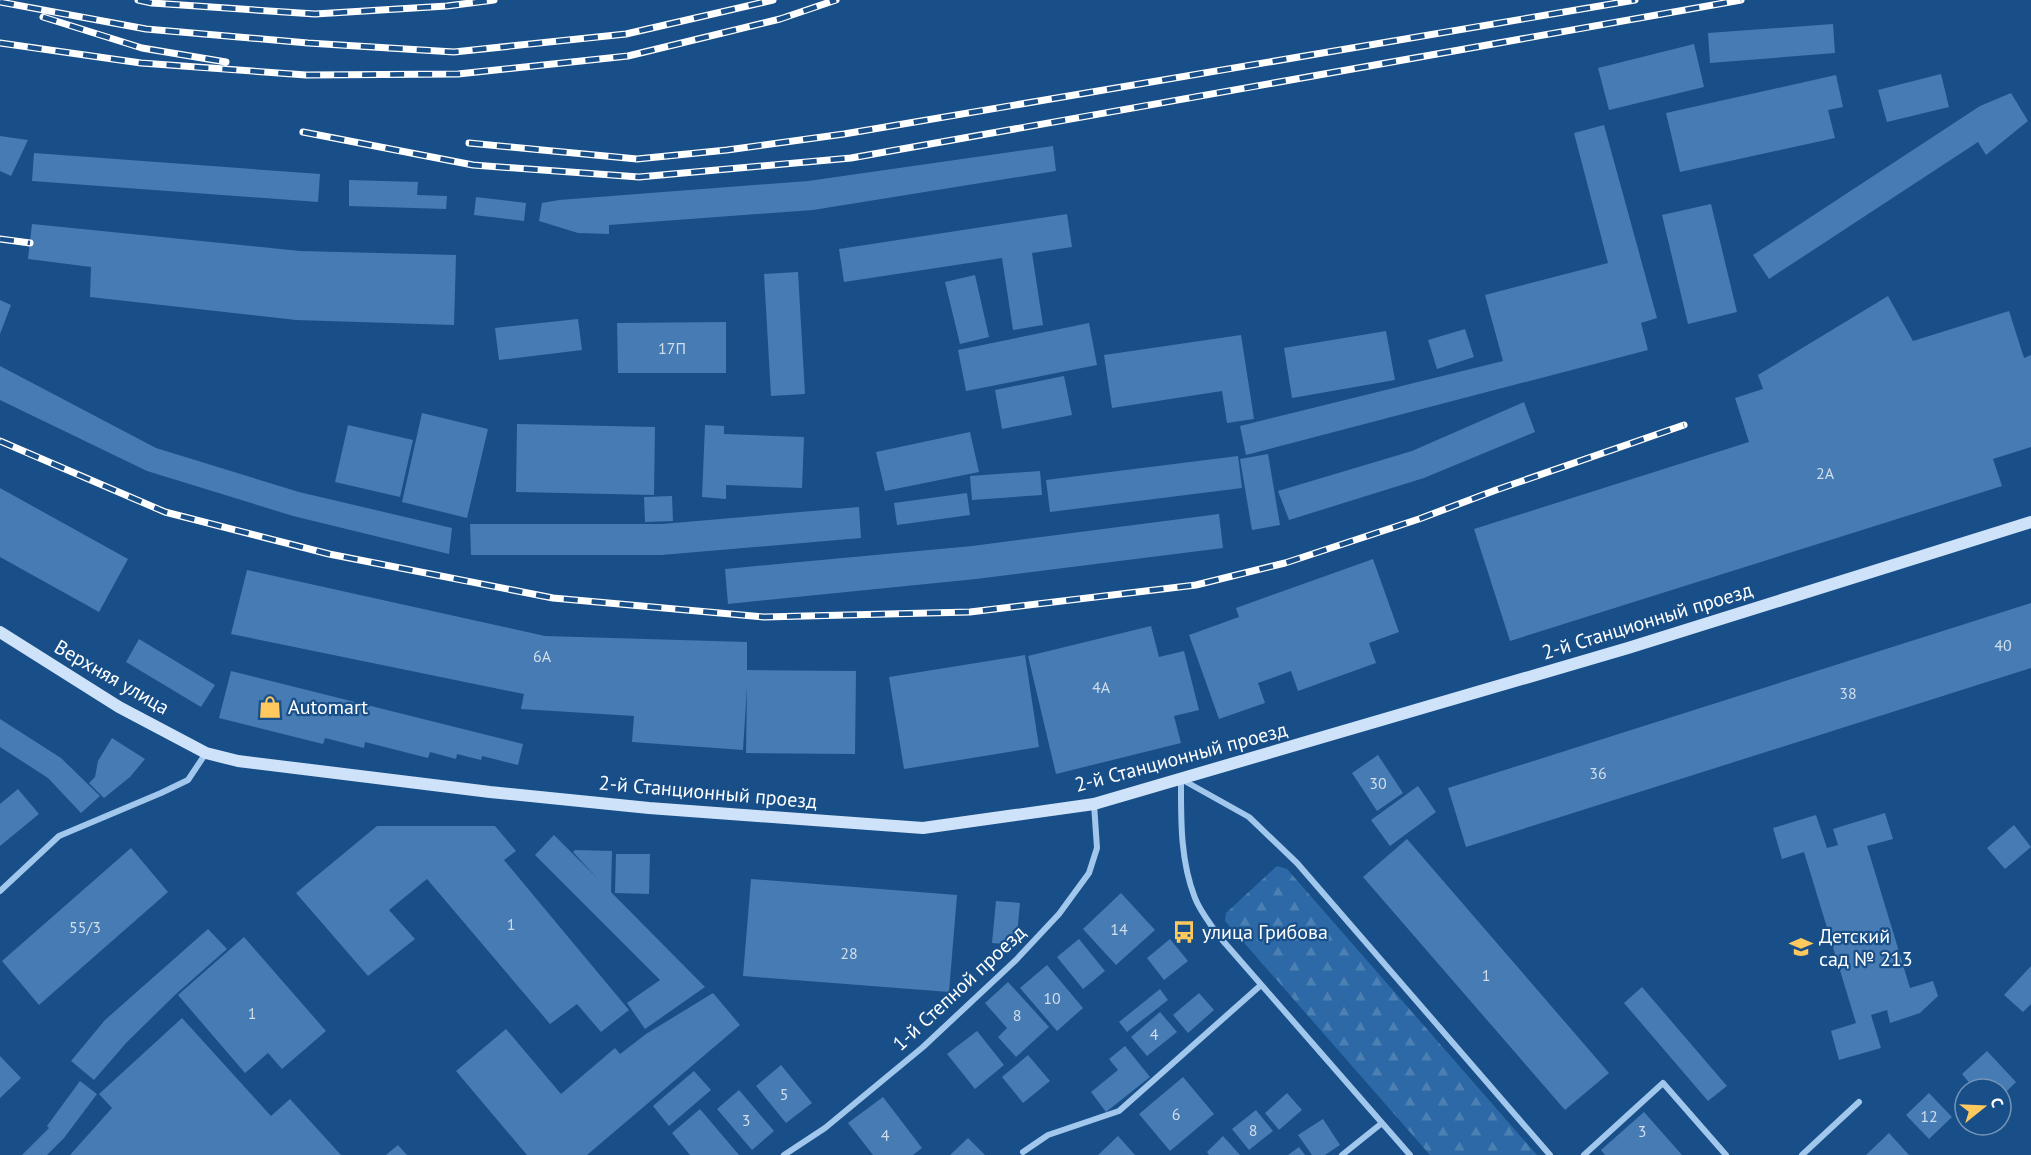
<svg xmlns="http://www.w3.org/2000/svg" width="2031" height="1155" viewBox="0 0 2031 1155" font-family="'PT Sans',sans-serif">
<defs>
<pattern id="forest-firs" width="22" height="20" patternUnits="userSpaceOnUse" patternTransform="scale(1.5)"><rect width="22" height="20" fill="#2c69a6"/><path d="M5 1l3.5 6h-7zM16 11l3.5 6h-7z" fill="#4c80b3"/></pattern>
</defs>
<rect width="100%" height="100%" fill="#194f88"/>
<!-- forest -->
<path fill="url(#forest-firs)" d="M1277 866 1287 869 1537 1155H1430L1225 921 1226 913Z"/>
<!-- building -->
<path fill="#467bb3" d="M1833 24 1835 53 1710 63 1708 33Z
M1694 44 1704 87 1609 110 1598 68Z
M1941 74 1949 107 1887 122 1878 90Z
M1836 75 1843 107 1828 110 1835 138 1680 172 1666 113Z
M2011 93 2028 121 1986 155 1978 142 1769 279 1753 255 1980 106Z
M1604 125 1657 318 1641 323 1648 350 1246 455 1240 426 1503 361 1485 295 1608 263 1574 133Z
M0 136 28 140 11 176 0 171Z
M1053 146 1056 171 813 210 609 225V234L578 233 539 221 542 203 559 200 808 181Z
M34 153 320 174 318 202 32 181Z
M349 180 418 182 417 195 447 196 446 209 349 206Z
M476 197 526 203 524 221 474 215Z
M1711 204 1737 312 1688 324 1662 215Z
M1067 214 1072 247 1032 253 1043 325 1013 330 1002 258 844 282 839 249Z
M32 224 300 251 456 255 454 325 296 320 90 297 91 267 28 259Z
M798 272 805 394 771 396 764 274Z
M975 275 989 337 960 344 945 282Z
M1888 296 1913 341 2009 311 2024 358 2031 355V447L1993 459 2002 486 1510 641 1474 529 1749 442 1735 398 1763 389 1758 375Z
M0 300 11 305 0 334Z
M578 319 582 350 499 360 495 328Z
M726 322V373H618L617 323Z
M1089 323 1097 365 966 391 958 350Z
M1465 329 1474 357 1437 369 1428 340Z
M1386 331 1395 380 1292 398 1284 348Z
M1241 335 1254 419 1227 423 1222 391 1112 408 1104 355Z
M0 366 156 448 299 492 452 528 449 554 293 516 147 471 0 400Z
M1064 376 1072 415 1002 429 995 390Z
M1524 402 1535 432 1424 478 1289 520 1278 491 1412 451Z
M422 413 488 429 467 518 402 502Z
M517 424 655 427 654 495 516 492Z
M348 425 413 440 400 497 335 482Z
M705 425 724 426V434L804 437 802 488 726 485V499L702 497Z
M970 432 979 472 885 491 876 452Z
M1268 454 1280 525 1252 530 1240 459Z
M1238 456 1242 488 1050 512 1046 480Z
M1040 471 1042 495 972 500 970 476Z
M0 488 128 559 99 612 0 557Z
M967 493 970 515 897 525 894 503Z
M672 496 673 521 645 522 644 497Z
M859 507 861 538 661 555H471L470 524H662Z
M1219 514 1223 548 976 579 728 604 725 569 972 546Z
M1373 559 1399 632 1369 643 1376 663 1298 691 1291 671 1258 683 1265 703 1219 719 1189 635 1239 617 1236 608Z
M247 570 545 636 747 642V670L856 671 855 754 746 753 747 687 743 750 632 742 634 716 521 709 524 694 231 634Z
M2031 603V668L1466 847 1448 788Z
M1151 626 1159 657 1184 651 1199 710 1174 716 1181 743 1056 774 1028 656Z
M139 639 215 685 201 707 126 662Z
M1025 655 1039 747 904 769 889 677Z
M231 671 523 744 518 765 482 756 481 760 457 754 456 759 430 752 428 758 365 742 364 748 325 738 323 744 219 718Z
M0 719 61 758 100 796 81 813 48 778 0 747Z
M112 738 145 759 130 777 104 798 89 783 95 777 98 761Z
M1378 755 1403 793 1377 811 1352 773Z
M1418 786 1436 812 1390 846 1371 820Z
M18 789 39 814 0 846V804Z
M1885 813 1893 839 1867 846 1910 988 1933 981 1938 996 1920 1013 1890 1023 1887 1010 1871 1015 1881 1048 1839 1060 1831 1031 1856 1023 1804 852 1782 859 1773 828 1816 815 1827 848 1838 845 1833 829Z
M2014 825 2031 847 2005 869 1987 848Z
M377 826H495L516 851 504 860 629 1010 601 1032 577 1004 550 1024 427 879 389 910 415 939 368 976 296 893Z
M554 835 598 879 573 852 575 850 612 851 611 892 705 987 645 1029 627 1003 660 980 535 855Z
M1407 839 1609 1073 1565 1110 1363 877Z
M131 848 168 892 39 1005 2 961Z
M616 854H650L649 894 615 893Z
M751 879 957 895 949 992 743 976Z
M1121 893 1155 930 1116 965 1083 929Z
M996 901 1020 903 1016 945 992 943Z
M208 929 227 949 176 994 127 1042 94 1080 71 1061 105 1020Z
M244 937 326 1031 282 1069 268 1053 245 1073 178 995Z
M1079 939 1105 971 1083 989 1057 957Z
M1170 939 1188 961 1164 980 1147 958Z
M1047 965 1083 1008 1057 1031 1020 988Z
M2031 966V1004L2023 1012 2004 995Z
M1008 982 1049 1027 1016 1057 998 1037 1007 1028 985 1003Z
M1642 987 1727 1086 1708 1101 1624 1003Z
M1160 989 1168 1000 1127 1032 1119 1022Z
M713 993 740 1025 587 1155H527L456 1071 506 1029 561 1094 615 1048 620 1054 646 1034Z
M1199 993 1214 1010 1188 1033 1173 1015Z
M1160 1012 1177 1032 1147 1056 1131 1037Z
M182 1018 271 1116 290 1099 341 1155H70L112 1108 99 1094Z
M977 1031 1004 1065 975 1089 947 1054Z
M1125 1046 1150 1077 1106 1112 1091 1092 1118 1070 1109 1059Z
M1987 1051 2016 1082 2001 1097V1089H1968L1972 1086 1962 1074Z
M1028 1055 1050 1081 1023 1103 1002 1077Z
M0 1056 21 1078 0 1098Z
M781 1065 812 1103 786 1123 756 1086Z
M694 1071 711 1090 669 1126 653 1106Z
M1183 1077 1214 1114 1170 1151 1139 1114Z
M80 1081 97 1094 64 1138 47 1155H22L49 1128 47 1126Z
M739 1090 774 1131 752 1150 717 1109Z
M1287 1093 1302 1110 1279 1130 1265 1113Z
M1929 1093 1952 1117 1929 1139 1906 1115Z
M883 1097 922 1148 913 1155H873L848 1123Z
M700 1109 739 1155H690L672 1133Z
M1256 1110 1273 1131 1249 1150 1232 1129Z
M1644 1112 1682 1155H1605L1601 1150Z
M1323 1119 1340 1145 1325 1155H1312L1298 1135Z
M1889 1133 1909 1155H1866Z
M1118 1136 1135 1155H1098Z
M1223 1136 1240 1155H1209L1207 1152Z
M968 1138 985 1155H950Z
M398 1145 407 1155H386Z
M1299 1147 1305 1155H1288Z"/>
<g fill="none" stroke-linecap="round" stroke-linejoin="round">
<!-- street -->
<path stroke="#a2c7ed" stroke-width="6" d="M0 891 59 836 161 793 188 780 206 753
M1023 1152 1048 1135 1119 1111 1261 985
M784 1155 825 1128 923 1047 1016 960 1059 914 1089 873 1097 848 1094 804
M1342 1155 1382 1123
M1410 1155 1217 934C1210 923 1200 911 1195 898 1180 860 1181 819 1181 779L1249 817 1297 863 1550 1155
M1584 1155 1663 1083 1726 1155
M1802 1155 1859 1102"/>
<!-- secondary -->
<path stroke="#cee3f9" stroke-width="12" d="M0 632 119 707 206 753 238 761 490 792 649 808 923 828 1094 804 1628 648 2031 522"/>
<!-- rail casing -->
<g stroke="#fff" stroke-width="7">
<path id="rail" d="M138 0 152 3 315 14 447 6 494 0
M0 2 146 29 308 43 454 52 626 34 773 0
M43 17 142 48 226 62
M0 43 141 63 306 75 458 74 628 56 780 19 836 0
M303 132 473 165 639 177 851 158 1741 0
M469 143 637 159 727 150 844 134 1635 0
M0 239 30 243
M0 441 165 512 329 554 553 598 764 617 970 612 1196 585 1285 563 1419 519 1496 490 1684 425"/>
</g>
<!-- rail -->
<use href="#rail" stroke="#194f88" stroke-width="4.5" stroke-dasharray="14" stroke-linecap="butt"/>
</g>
<!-- icons -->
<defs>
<g id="shop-bare" transform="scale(1.8)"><path d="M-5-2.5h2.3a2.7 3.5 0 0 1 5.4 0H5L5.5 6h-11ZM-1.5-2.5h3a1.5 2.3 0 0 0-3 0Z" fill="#ffc95e" stroke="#194f88" stroke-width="2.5" paint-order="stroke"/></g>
<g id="bus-bare" transform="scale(1.8)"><path d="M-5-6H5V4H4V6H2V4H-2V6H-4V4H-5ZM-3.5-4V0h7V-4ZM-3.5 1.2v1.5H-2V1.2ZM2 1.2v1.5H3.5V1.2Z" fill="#ffc95e" stroke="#194f88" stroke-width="2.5" paint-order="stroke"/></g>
<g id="school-bare" transform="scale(1.8)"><path d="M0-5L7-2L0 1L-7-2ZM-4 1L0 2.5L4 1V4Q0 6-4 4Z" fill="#ffc95e" stroke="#194f88" stroke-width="2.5" paint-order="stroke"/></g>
</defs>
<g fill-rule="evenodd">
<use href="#shop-bare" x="270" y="707"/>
<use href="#bus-bare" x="1184" y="932"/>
<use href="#school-bare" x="1801" y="947"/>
</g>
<g text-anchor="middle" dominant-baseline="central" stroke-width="4.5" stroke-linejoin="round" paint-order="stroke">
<!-- number labels -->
<g font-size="16" fill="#d1deec">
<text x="672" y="348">17П</text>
<text x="1825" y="473">2А</text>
<text x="2003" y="645">40</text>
<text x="542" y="656">6А</text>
<text x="1101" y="687">4А</text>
<text x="1848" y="693">38</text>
<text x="1598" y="773">36</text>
<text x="1378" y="783">30</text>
<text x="511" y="924">1</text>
<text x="85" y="927">55/3</text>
<text x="1119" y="929">14</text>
<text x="849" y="953">28</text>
<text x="1486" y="975">1</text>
<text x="1052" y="998">10</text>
<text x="252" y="1013">1</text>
<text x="1017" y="1015">8</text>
<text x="1154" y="1034">4</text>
<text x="784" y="1094">5</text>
<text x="1176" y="1114">6</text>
<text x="1929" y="1116">12</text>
<text x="746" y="1120">3</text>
<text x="1253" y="1130">8</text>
<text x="1642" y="1131">3</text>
<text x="885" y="1135">4</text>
</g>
<!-- street labels -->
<g font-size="20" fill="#fff" stroke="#194f88">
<text transform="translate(1647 621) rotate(-17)">2-й Станционный проезд</text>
<text transform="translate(112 677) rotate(30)">Верхняя улица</text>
<text transform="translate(1181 757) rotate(-15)">2-й Станционный проезд</text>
<text transform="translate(708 792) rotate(5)">2-й Станционный проезд</text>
<text transform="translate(959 988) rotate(-43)">1-й Степной проезд</text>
</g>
<!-- poi labels -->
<g font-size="20" fill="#fff" stroke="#194f88" text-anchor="start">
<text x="288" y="707">Automart</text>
<text x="1202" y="932">улица Грибова</text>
<text x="1819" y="936">Детский<tspan x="1819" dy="23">сад № 213</tspan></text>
</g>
</g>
<!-- north arrow -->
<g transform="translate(1983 1107) rotate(72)"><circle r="28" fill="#194f88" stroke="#7595b8" stroke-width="1.5"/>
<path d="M0-4.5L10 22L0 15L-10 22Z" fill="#ffc95e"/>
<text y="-9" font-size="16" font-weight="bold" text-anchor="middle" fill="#ffffff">С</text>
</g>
</svg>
